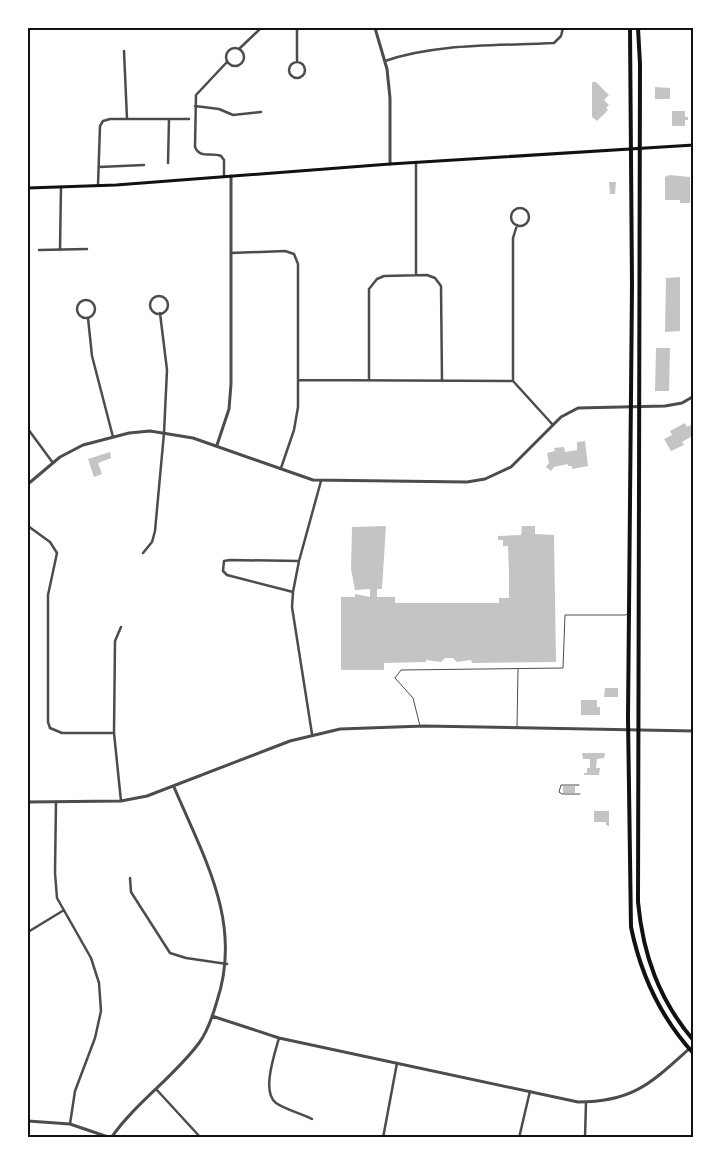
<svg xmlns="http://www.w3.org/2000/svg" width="721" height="1165" viewBox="0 0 721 1165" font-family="Karla,sans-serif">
<rect width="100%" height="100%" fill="#fff"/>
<!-- building -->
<path fill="#c4c4c4" d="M592 82H596L609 95 604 100 609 105 606 108 608 110 597 121 592 117Z
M655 87 670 88V99H655Z
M672 111H685V117H688V120H685V126H672Z
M669 175 690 177V203H680V200H665V177Z
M609 182H616L615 194H610Z
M680 277V331L665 332 666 278Z
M656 348H670L669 391H655Z
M685 423 687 427 691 425 694 435 682 442 684 445 671 451 664 439 672 435 670 431Z
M585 441 588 466 572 469V466H568V464L554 467 551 471 546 467 549 463 547 453 555 451 554 448 564 447 565 452 577 450V442Z
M110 452 111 458 98 463 102 474 94 477 88 459Z
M386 526 382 589H377V597H395V603H499V598H509V573L508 546H503V540H498V536L521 535 522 526H535V534L554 535 556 662 472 663 471 660 457 662 453 658H445L441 662 426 660V662L384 663V670H341V597H355V594L370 597V589L355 590 351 569 352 527Z
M605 688H618V697H604Z
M581 700H597V707H600V715H581Z
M582 753H605L604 758 597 759 596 768H600L599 775H584V773H587V768H590V759H583Z
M563 786H575V793H563Z
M594 811H609V826L606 825V822H594Z"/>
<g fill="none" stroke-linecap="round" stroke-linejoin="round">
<!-- service -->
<path stroke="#4c4c4c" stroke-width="1" d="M420 726 413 698 395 678 401 670 563 668 565 615H626L628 613
M517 728 518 669
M579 785H561L559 792 562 794H580
M690 1048 694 1045"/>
<!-- minor -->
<path stroke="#4c4c4c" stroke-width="2.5" d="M297 28V62
M226 57a9 9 0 1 1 18 0a9 9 0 1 1-18 0Z
M239 49 261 28
M124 51 127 119
M385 61C436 43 500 46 554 43L561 36 563 28
M289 70a8 8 0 1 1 16 0a8 8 0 1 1-16 0Z
M195 106 219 109 233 115 261 112
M416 162V275
M168 163 169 119
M99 167 144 165
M224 176V160L221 156C211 152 200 159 195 147L196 95 227 62
M98 185 100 126 103 121 110 119H189
M511 217a9 9 0 1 1 18 0a9 9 0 1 1-18 0Z
M39 250 87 249
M60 250 61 187
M231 253 285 251 294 254 298 264V407L294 430 281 468
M150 305a9 9 0 1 1 18 0a9 9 0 1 1-18 0Z
M77 309a9 9 0 1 1 18 0a9 9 0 1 1-18 0Z
M88 318 92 356 113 437
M298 380 513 381 553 425
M369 381V289L377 279 384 276 427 275 435 278 441 286 442 381
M513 381V238L517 225
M28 429 53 463
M28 526 50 542 57 553 48 595V722L50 728 62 733H114
M143 553 152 542 155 531 164 433 167 370 160 313
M293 592 299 561
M312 734 292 607 293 592 227 575 223 571 224 561 230 560 299 561 321 481
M121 801 114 733 115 641 121 627
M56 802 55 873 57 898 91 958 99 983 101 1011 95 1038 75 1091 70 1124
M130 878 131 892 170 953 186 958 227 964
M28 932 64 910
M279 1038C275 1053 261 1092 276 1103 286 1110 301 1113 312 1119
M156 1089 201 1138
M383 1138 397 1063
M519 1138 530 1091
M585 1138 586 1102"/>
<!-- tertiary -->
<path stroke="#4c4c4c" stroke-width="3" d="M375 28 387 69 390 98V164
M217 445 229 409 231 384V176
M28 484 60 457 83 445 129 433 150 431 193 438 313 480 467 482 485 479 511 467 561 417 578 408 665 406 682 403 694 396
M28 802 121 801 147 796 290 741 340 729 424 726 694 731
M212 1016 279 1038 578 1102C633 1102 651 1083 689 1049
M28 1121 70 1124 111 1138
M111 1138C136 1102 173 1078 199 1043 208 1031 213 1015 217 1001 243 923 204 858 174 787"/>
<!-- secondary -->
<path stroke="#111" stroke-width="3" d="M28 188 116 185 390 164 694 145"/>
<!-- primary -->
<path stroke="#111" stroke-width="4" d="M630 28 632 286 628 718 631 927C641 976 660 1017 694 1054
M638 28 640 64 638 902C643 955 659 1000 694 1041"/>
</g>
<!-- border -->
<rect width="721" height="1165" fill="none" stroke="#ffffff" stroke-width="58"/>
<rect x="29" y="29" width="663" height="1107" fill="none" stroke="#111" stroke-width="2"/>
</svg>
